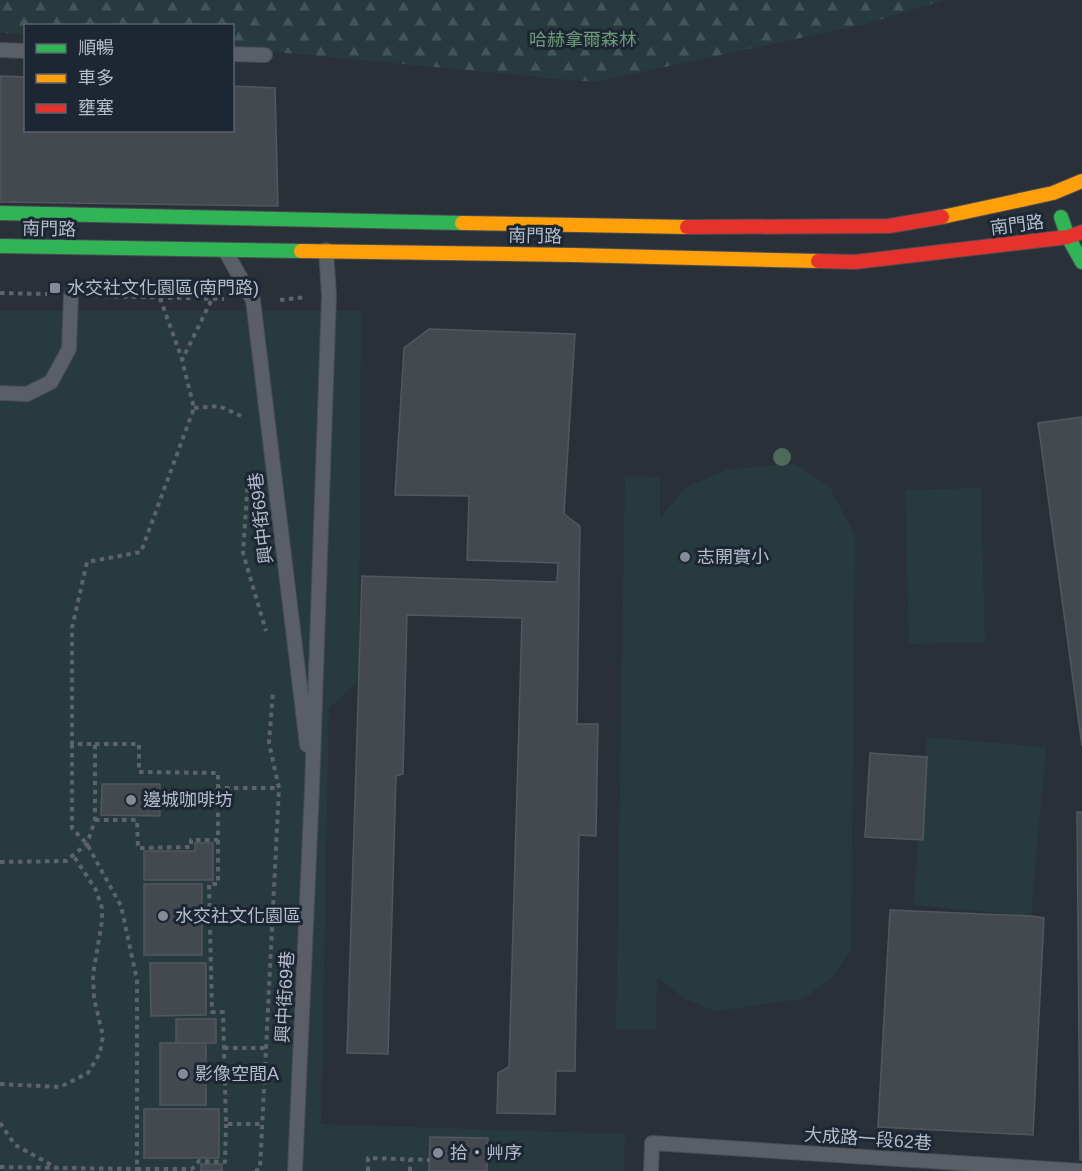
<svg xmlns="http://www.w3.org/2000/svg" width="1082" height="1171" viewBox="0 0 1082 1171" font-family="Helvetica,'Noto Sans TC',sans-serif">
<defs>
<pattern id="forest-firs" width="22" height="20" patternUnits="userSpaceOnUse" patternTransform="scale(1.5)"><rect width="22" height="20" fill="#273a3e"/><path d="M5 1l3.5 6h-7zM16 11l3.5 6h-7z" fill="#445559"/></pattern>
</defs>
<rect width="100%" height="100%" fill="#2a3038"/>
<!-- forest -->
<path fill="url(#forest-firs)" d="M0 0H944L866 24 594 82 233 48 232 26H26L25 33H0Z"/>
<!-- green -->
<path fill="#273a3e" d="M0 311H361L359 681 329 708 321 1124 625 1134 624 1171H0Z
M795 464 829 486 855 536 851 950 831 979 802 999 716 1011 685 999 657 977 656 1030 616 1029 625 476 660 477V518L686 487 729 469Z
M981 488 985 642 909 644 905 490Z
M927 737 1046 747 1031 916 913 905Z"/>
<!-- building -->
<path fill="#444950" stroke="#52575f" stroke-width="1.5" d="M0 76 26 77V130H232V86L275 88 278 206 0 202Z
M429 329 575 334 564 514 580 526 577 724H598L596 836 579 835 575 1071H556L555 1114 497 1113 498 1073 509 1067 522 618 407 615 403 774 396 776 388 1054 347 1053 362 576 557 582 558 563 467 560 469 496 395 495 404 348Z
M1082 417V746L1038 423Z
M870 753 927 757 923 840 865 837Z
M102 784H160V816L101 815Z
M1077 812H1082V1160H1080Z
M195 843H213V880H144V851H195Z
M144 884H202V955H144Z
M890 910 1031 916 1044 918 1033 1135 878 1127Z
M150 963H206V1015L151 1016Z
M176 1019H216V1043H176Z
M160 1043H206V1105H160Z
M144 1109H219V1158H144Z
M430 1137 488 1138 487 1171H429Z
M201 1164H222V1171H201Z"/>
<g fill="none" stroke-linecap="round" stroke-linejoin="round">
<!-- lane casing -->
<g stroke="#484c53" stroke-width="16">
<path id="lane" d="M0 50 26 51
M232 54 265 55
M226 252 253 300 307 745
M0 393 27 394 51 382 69 349 71 295
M295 1171 312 789 329 295 326 250
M651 1171 652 1143 1082 1171"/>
</g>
<!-- fast casing -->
<g stroke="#484c53" stroke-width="16">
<path id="fast" d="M0 213 462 223
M1061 217 1068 237 1082 262
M0 246 301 251"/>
</g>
<!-- slow casing -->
<g stroke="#484c53" stroke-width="16">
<path id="slow" d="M942 217 1053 193 1082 181
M462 223 687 227
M301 251 573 255 818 261"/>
</g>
<!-- jam casing -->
<g stroke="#484c53" stroke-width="16">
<path id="jam" d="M687 227 889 226 942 217
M818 261 855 262 1068 237 1082 232"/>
</g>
<!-- path -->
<path stroke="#5d636a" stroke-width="4" stroke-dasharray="4.5 4.5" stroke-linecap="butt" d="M0 293 47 294
M96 296 224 299
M160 298 182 359
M280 300 306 297
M194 408 219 406 241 416
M248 479 243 553 266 631
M72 744V828L87 844 121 906 137 980V1169H192L199 1161 225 1162 226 1124
M95 744H139V772L218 773V788
M95 820H137L138 848 191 847V840H218V788H279
M218 840V884H209L212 1012H223L226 1124H262
M0 862 66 861 87 844 95 820V744H72V628L87 562 141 552 194 408 182 360 212 299
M224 1048H266
M0 1084 60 1087 88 1073 100 1053 103 1036 94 998 93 975 102 921V908L96 890 73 855
M0 1123 15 1145 57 1168
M0 1167 137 1169
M255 1171 260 1169 279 788 269 743 273 691
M368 1171V1158L430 1160
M410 1171V1159"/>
<!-- lane -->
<use href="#lane" stroke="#5a5e66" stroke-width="14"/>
<!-- fast -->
<use href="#fast" stroke="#30b455" stroke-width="14"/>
<!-- slow -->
<use href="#slow" stroke="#ff9f0a" stroke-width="14"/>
<!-- jam -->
<use href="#jam" stroke="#e5322d" stroke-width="14"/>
</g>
<!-- trees -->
<circle fill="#4e6a5a" cx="782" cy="457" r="9"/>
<!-- markers -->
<g fill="#848b96" stroke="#1d2633" stroke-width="2">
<rect x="49" y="282" width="12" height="12" rx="3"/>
<circle cx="685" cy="557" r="6"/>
<circle cx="131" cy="800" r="6"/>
<circle cx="163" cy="916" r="6"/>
<circle cx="183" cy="1074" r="6"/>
<circle cx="438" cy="1153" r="6"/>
</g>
<g text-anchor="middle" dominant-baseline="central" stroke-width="6" stroke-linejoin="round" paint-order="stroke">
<!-- park labels -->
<g font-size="18" fill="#6b9a76" stroke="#1d2633">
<text x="583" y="40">哈赫拿爾森林</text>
</g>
<!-- street labels -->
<g font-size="18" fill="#b4bcc9" stroke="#1d2633">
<text transform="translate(1017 225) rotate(-7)">南門路</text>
<text transform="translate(49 229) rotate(1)">南門路</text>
<text transform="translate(535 236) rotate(1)">南門路</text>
<text transform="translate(261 518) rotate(-97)">興中街69巷</text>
<text transform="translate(285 997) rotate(-87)">興中街69巷</text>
<text transform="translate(868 1139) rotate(4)">大成路一段62巷</text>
</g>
<!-- poi labels -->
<g font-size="18" fill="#b4bcc9" stroke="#1d2633" text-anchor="start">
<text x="67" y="288">水交社文化園區(南門路)</text>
<text x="697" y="557">志開實小</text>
<text x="143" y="800">邊城咖啡坊</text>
<text x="175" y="916">水交社文化園區</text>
<text x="195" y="1074">影像空間A</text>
<text x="450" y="1153">拾・艸序</text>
</g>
</g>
<!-- legend -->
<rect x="24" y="24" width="210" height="108" fill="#1d2633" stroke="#59626f" stroke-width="1.5"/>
<rect x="36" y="44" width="30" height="9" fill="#30b455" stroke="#59626f" stroke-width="1.5"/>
<text x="78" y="54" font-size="18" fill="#b4bcc9">順暢</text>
<rect x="36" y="74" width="30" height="9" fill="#ff9f0a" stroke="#59626f" stroke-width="1.5"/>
<text x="78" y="84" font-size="18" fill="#b4bcc9">車多</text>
<rect x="36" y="104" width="30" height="9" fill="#e5322d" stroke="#59626f" stroke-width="1.5"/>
<text x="78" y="114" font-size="18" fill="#b4bcc9">壅塞</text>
</svg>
